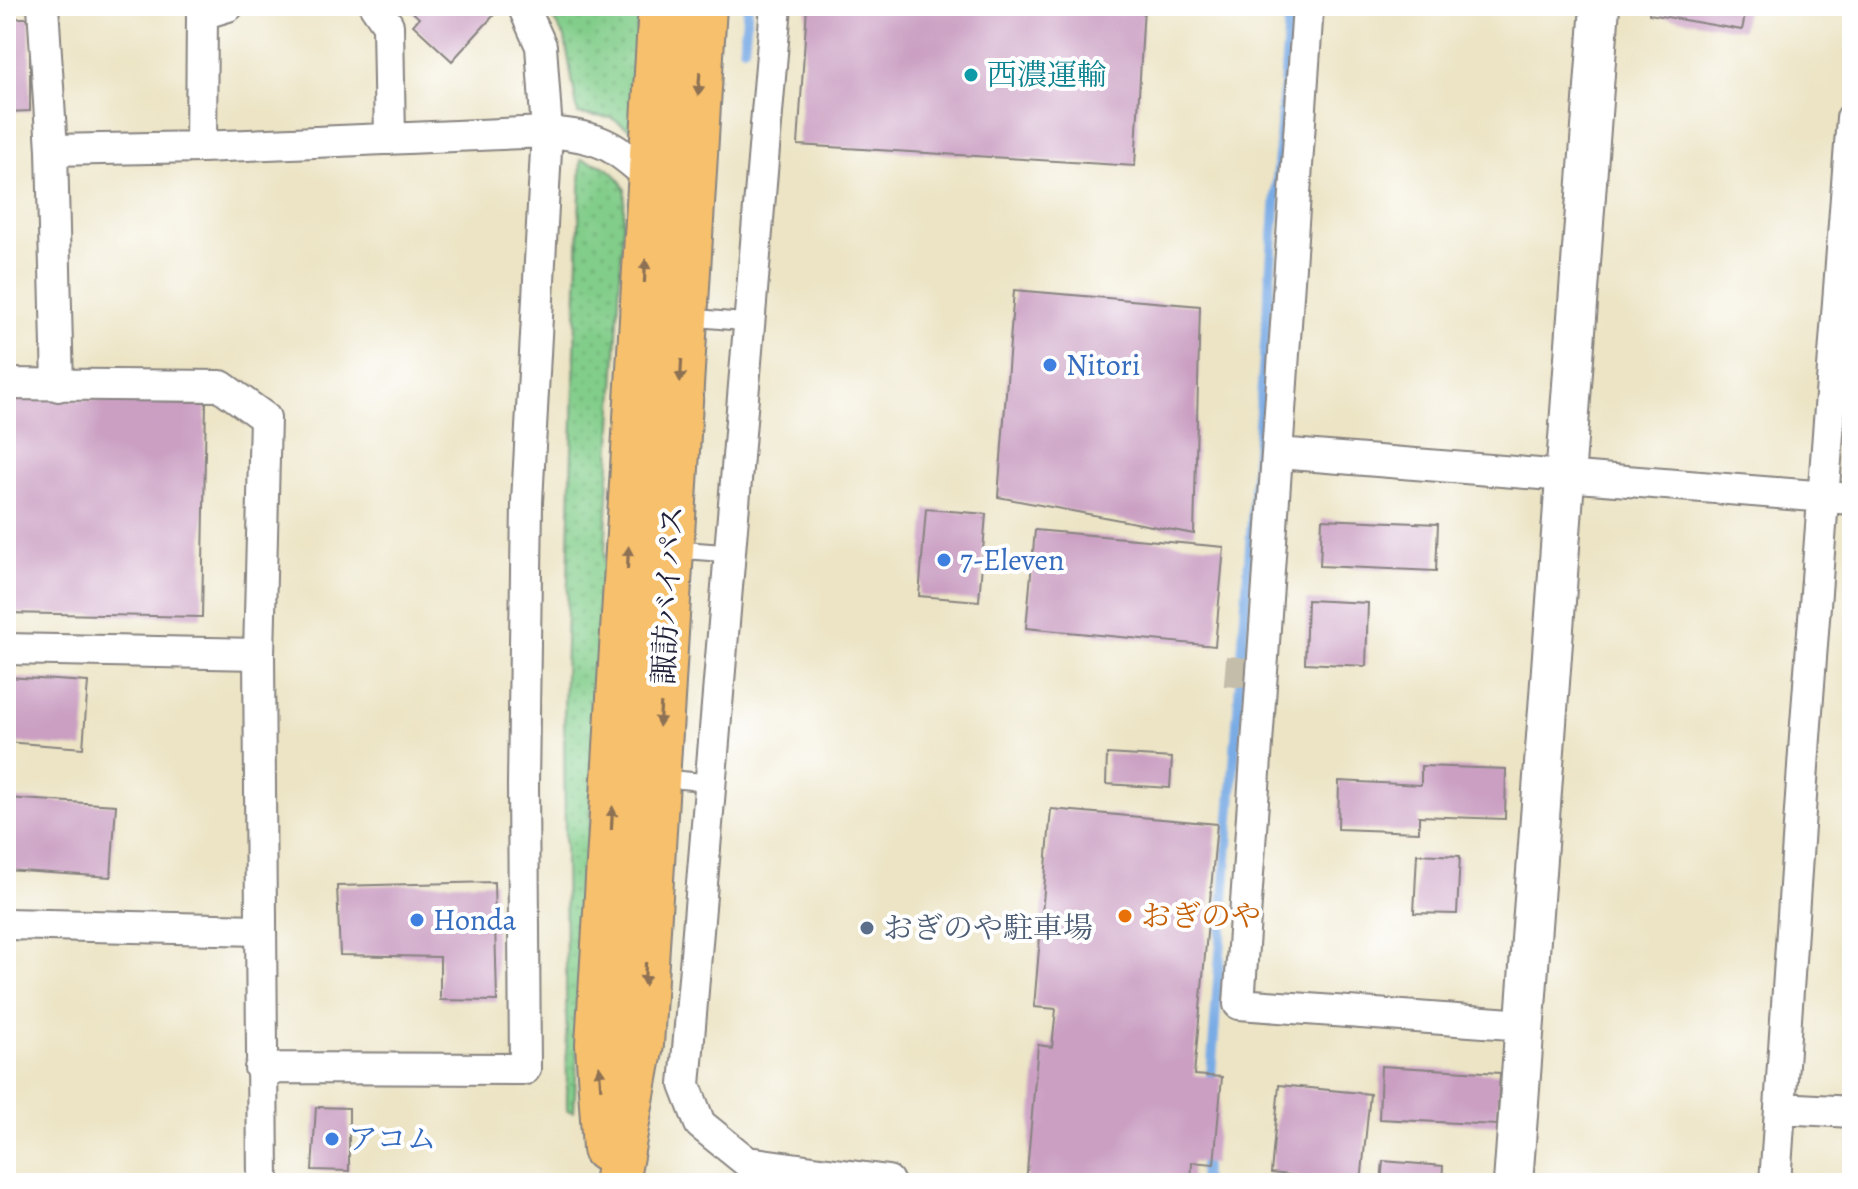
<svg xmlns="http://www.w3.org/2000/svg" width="1858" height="1189" viewBox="0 0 1858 1189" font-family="Alegreya,'Noto Serif JP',serif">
<defs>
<pattern id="green-dots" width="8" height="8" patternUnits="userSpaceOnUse" patternTransform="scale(2)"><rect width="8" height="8" fill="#82cd8a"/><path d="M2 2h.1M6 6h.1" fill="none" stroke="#70b078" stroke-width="1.8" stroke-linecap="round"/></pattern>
</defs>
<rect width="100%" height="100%" fill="#fff"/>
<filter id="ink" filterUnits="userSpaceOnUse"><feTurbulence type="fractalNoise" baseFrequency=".0125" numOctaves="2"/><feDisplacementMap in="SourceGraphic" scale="16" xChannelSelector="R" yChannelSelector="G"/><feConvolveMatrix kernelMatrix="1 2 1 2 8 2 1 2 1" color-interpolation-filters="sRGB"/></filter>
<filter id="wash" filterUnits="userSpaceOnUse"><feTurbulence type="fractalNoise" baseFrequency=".006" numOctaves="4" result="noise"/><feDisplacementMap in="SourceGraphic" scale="32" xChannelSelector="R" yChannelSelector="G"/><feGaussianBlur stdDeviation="1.8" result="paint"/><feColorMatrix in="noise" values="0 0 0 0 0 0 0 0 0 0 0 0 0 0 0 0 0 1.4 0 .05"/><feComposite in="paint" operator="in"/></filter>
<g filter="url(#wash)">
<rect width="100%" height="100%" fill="#ece4c5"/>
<!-- green -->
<path fill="url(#green-dots)" stroke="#527862" stroke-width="2" d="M545 6H639L635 132 611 118 578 114 565 38Z
M581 159C602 164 616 169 625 190L574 1112 567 1110 564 709Z"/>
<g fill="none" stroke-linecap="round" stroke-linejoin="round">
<!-- stream -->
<path stroke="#79abe5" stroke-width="10" d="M744 47 748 6
M1210 1089 1290 6
M1203 1183 1205 1153"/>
</g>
<g id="blocks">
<!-- building -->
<path fill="#ca9fc2" d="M406 6H484L494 15 452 61 413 25 419 18Z
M807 6H1144L1135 166 798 145Z
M1650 6H1747L1742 30 1649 14Z
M6 18H30V111L6 112Z
M1014 290 1200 306 1194 534 998 497Z
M6 398 206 402 202 617 6 613Z
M926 509 986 514 979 601 919 596Z
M1322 519 1438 524 1436 571 1320 566Z
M1035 530 1224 547 1215 646 1026 628Z
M1307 600 1368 603 1366 666 1305 663Z
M6 677 88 682 83 748 6 742Z
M1107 754 1172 758 1170 788 1106 784Z
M1421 766 1506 769 1505 819 1419 816V832L1338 829 1339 781 1421 785Z
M6 798 116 805 111 877 6 870Z
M1051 809 1217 824 1194 1075 1222 1077 1214 1164 1192 1162 1191 1183H1026L1038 1045 1052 1047 1056 1009 1034 1007Z
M1417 854 1460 856 1457 914 1414 913Z
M494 882 497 1001 440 1000V957L340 955 337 886Z
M1381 1066 1500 1073 1497 1125 1379 1119Z
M1279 1085 1370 1094 1361 1183H1298L1299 1176 1271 1173Z
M316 1107 349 1108V1171L312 1170Z
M1383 1161 1443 1166 1442 1183H1381Z"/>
</g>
</g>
<g filter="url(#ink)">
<use href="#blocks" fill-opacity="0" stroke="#878380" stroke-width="2"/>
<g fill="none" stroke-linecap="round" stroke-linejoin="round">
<!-- minor-tunnel -->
<path stroke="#c4bda9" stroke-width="30" stroke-dasharray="30 15" stroke-linecap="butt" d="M1225 671 1262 674"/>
<!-- service casing -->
<g stroke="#878380" stroke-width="20">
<path id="service" d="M686 317 754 323
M671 549 736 554
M658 778 715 783"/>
</g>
<!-- minor casing -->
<g stroke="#878380" stroke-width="34">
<path id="minor" d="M43 6 52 150 58 386
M375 6 388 25 390 139
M776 6 685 1085 700 1124 747 1162 888 1181
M1308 6 1239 1004 1525 1025
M201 147 202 14 228 6
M52 150 201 147 547 132C599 136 613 144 651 179
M6 384 221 386 265 418 259 654 263 1183
M1278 453 1852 499
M6 649 259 654
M6 924 259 930
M260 1068 525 1069 523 784 527 502 547 132 541 46 523 6
M1781 1108 1852 1112
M1775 1183 1805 737 1852 118"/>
</g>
<!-- tertiary casing -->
<g stroke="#878380" stroke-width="42">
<path id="tertiary" d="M1513 1183 1600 6"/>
</g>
<!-- trunk casing -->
<g stroke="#878380" stroke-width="48">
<path id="trunk" d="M605 1149 598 1044 661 6
M616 1183 641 1045 704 6"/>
</g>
<!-- service -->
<use href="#service" stroke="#fff" stroke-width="16"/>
<!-- minor -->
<use href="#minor" stroke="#fff" stroke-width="30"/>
<!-- tertiary -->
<use href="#tertiary" stroke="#fff" stroke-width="38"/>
<!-- trunk -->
<use href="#trunk" stroke="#f7c06c" stroke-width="44"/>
</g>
<!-- one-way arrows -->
<defs><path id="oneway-solid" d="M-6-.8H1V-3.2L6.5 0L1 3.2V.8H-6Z" transform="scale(2)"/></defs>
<g fill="#8c7154">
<use href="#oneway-solid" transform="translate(699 84) rotate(94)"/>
<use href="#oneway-solid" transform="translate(645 271) rotate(-87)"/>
<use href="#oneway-solid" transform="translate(681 371) rotate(93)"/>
<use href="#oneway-solid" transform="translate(628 558) rotate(-87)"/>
<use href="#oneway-solid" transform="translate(660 715) rotate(94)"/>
<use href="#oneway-solid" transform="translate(612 818) rotate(-87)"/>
<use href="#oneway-solid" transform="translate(645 974) rotate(93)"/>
<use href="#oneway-solid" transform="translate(600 1077) rotate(-94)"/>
</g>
</g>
<!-- markers -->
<circle fill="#0f9aa8" stroke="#fff" stroke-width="3" cx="971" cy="75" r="8"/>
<g fill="#3f7fe0" stroke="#fff" stroke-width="3">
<circle cx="1050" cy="365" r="8"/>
<circle cx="944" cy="560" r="8"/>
<circle cx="417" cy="920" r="8"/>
<circle cx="332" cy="1139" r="8"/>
</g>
<circle fill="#e8710a" stroke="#fff" stroke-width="3" cx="1125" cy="916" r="8"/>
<circle fill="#5c6f8a" stroke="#fff" stroke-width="3" cx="867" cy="928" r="8"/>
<g text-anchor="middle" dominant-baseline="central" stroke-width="8" stroke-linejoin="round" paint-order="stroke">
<!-- culture labels -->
<g font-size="30" fill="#0d838f" stroke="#fff" text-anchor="start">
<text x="987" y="75">西濃運輸</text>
</g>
<!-- shop labels -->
<g font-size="30" fill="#366cbe" stroke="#fff" text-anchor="start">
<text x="1066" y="365">Nitori</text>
<text x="960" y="560">7-Eleven</text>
<text x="433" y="920">Honda</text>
<text x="348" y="1139">アコム</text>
</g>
<!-- street labels -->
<g font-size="30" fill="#22223b" stroke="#fff">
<text transform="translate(668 595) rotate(-87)">諏訪バイパス</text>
</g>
<!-- food labels -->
<g font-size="30" fill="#c56008" stroke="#fff" text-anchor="start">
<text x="1141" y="916">おぎのや</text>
</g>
<!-- service labels -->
<g font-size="30" fill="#4e5e75" stroke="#fff" text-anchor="start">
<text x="883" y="928">おぎのや駐車場</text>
</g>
</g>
<!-- margin -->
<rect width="1858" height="1189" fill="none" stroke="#fff" stroke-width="32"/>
</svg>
